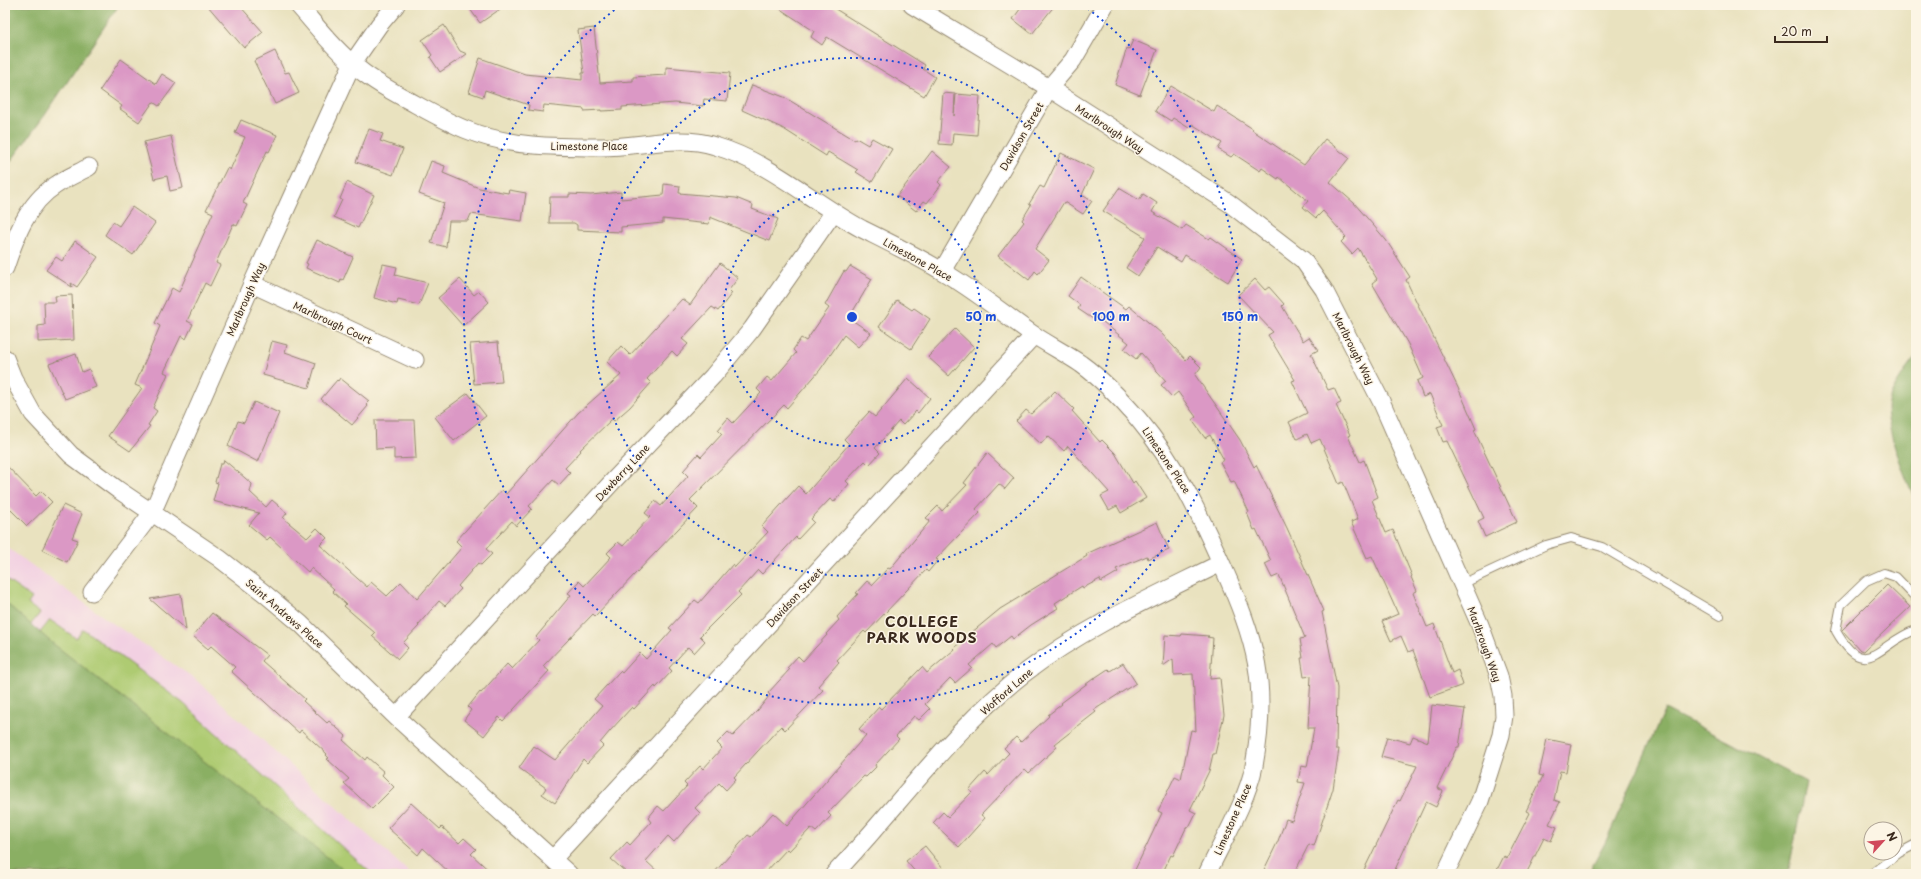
<svg xmlns="http://www.w3.org/2000/svg" width="1921" height="879" viewBox="0 0 1921 879" font-family="'Playpen Sans',sans-serif">
<rect width="100%" height="100%" fill="#fcf5e5"/>
<filter id="ink" filterUnits="userSpaceOnUse"><feTurbulence type="fractalNoise" baseFrequency=".025" numOctaves="2"/><feDisplacementMap in="SourceGraphic" scale="8" xChannelSelector="R" yChannelSelector="G"/><feConvolveMatrix kernelMatrix="1 2 1 2 8 2 1 2 1" color-interpolation-filters="sRGB"/></filter>
<filter id="wash" filterUnits="userSpaceOnUse"><feTurbulence type="fractalNoise" baseFrequency=".012" numOctaves="4" result="noise"/><feDisplacementMap in="SourceGraphic" scale="16" xChannelSelector="R" yChannelSelector="G"/><feGaussianBlur stdDeviation="0.9" result="paint"/><feColorMatrix in="noise" values="0 0 0 0 0 0 0 0 0 0 0 0 0 0 0 0 0 1.4 0 .05"/><feComposite in="paint" operator="in"/></filter>
<g filter="url(#wash)">
<rect width="100%" height="100%" fill="#e9e2bf"/>
<!-- built -->
<path fill="#f2d0e2" d="M5 546 108 620 194 678 411 874H5Z"/>
<!-- green -->
<path fill="#aecb72" stroke="#747a48" d="M5 579 32 598 28 604 40 613 5 657Z
M50 620 76 638 83 629 183 703 372 874H5V676Z"/>
<!-- forest -->
<path fill="#8aaf64" stroke="#626c41" d="M5 5H119L45 115 5 169Z
M1916 357V501C1907 483 1882 420 1888 402 1893 388 1906 368 1916 357Z
M5 602 51 642 349 874H5Z
M1665 709 1806 782 1788 874H1588L1605 843Z"/>
<g id="blocks">
<!-- building -->
<path fill="#db98c5" d="M207 5H239L263 32 244 48Z
M467 5H506L480 23Z
M774 5H829L925 65 923 69 935 77 924 96 827 37 822 45 811 37 814 31Z
M1023 5H1055L1032 34 1013 19Z
M444 25 460 51 467 54 440 72 430 57 432 55 422 40Z
M594 28 600 83 633 81V77L666 75V67L730 73 727 101 704 99 703 106 675 103 622 107V110L601 111V110L584 111V109L544 105 543 112 528 110 529 105 485 90 483 97 469 92 480 58 525 74 582 80V73H584L578 30Z
M1133 40 1157 50 1140 95 1115 85 1127 48 1129 49Z
M275 51 285 73 289 72 299 93 275 104 254 61Z
M121 59 156 84 162 74 176 83 159 106 153 102 139 122 120 109 122 106 100 90Z
M752 85 784 97 855 140 856 138 868 145 872 138 892 149 872 182 856 172 858 170 828 152 826 156 782 128 742 110Z
M1171 86 1214 112 1217 106 1253 129 1252 130 1304 165 1325 139 1349 158 1330 182 1354 203 1386 240 1410 277 1406 280 1460 392 1476 429 1474 430 1517 522 1485 537 1478 521 1484 518 1447 441 1443 442 1437 427 1443 425 1430 394 1423 397 1417 381 1423 378 1408 344 1372 283 1377 279 1358 248 1352 254 1341 242 1346 237 1323 211 1316 218 1303 207 1308 201 1279 177 1278 179 1262 168 1260 171 1234 154 1231 157 1218 149 1222 143 1192 124 1189 128 1173 118 1171 121 1155 111Z
M943 93 955 94 954 116 956 94 980 96 977 135 953 133 952 145 939 144Z
M241 120 277 135 269 152 267 151 243 203 247 205 237 226 233 224 216 263 220 265 210 286 205 283 187 321 193 324 186 339 181 336 164 372 168 374 153 408 157 411 148 425 150 426 130 451 108 436 142 388 135 385 160 326 155 323 172 288 179 292 195 256H194L213 213 206 210 227 168 230 170 245 137 235 133Z
M369 129 383 134 380 141 403 149 393 175 356 162Z
M171 136 183 188 170 191 167 176 154 179 144 142Z
M932 151 951 167 938 182 941 185 927 203 924 201 916 211 897 196Z
M1061 153 1094 169 1082 195 1092 201 1083 214 1064 202 1035 249 1049 260 1038 274 1035 271 1029 280 998 256 1024 222 1022 220 1031 205 1029 204 1040 186 1044 188Z
M431 161 445 166 443 173 479 188 508 193 509 190 526 193 522 221 471 214 468 221H449L446 247 431 243 444 203 419 194Z
M347 182 374 195 358 228 334 217 342 200 340 199Z
M664 184 680 186 679 193 736 198 753 205 752 209 778 219 769 241 710 217 709 224 663 219V223L621 227V232L577 230V225L574 223H549L550 197H569V194L591 195 621 192V199L663 195Z
M1119 188 1139 200 1143 194 1157 203 1152 212 1182 230 1186 225 1209 239 1211 237 1242 259 1228 282 1185 255 1181 262 1157 247 1138 276 1126 268 1145 237 1103 211Z
M132 207 155 223 133 255 105 235 113 222 119 226Z
M317 240 353 257 343 280 341 279 340 283 306 268 308 264 306 263Z
M75 241 98 257 77 287 71 283 72 287 46 270 56 257 62 261Z
M720 263 738 278 729 290 732 293 718 311 712 307 682 339 688 344 677 356 672 351 647 379 651 383 630 407 614 421 612 419 580 450 581 451 565 468 570 473 559 485 553 480 529 506 532 509 516 526 512 521 486 549 492 554 481 565 478 563 458 586 461 589 445 606 439 601 418 625 419 626 403 643 408 648 398 659 372 636 375 633 344 606 346 604 332 591 334 589 311 568 308 572 270 537 267 540 249 525 259 513 213 501 218 483 215 482 220 464H223L224 460 252 484 250 492 266 507 272 500 287 513 283 518 307 538 317 528 327 538 320 545 367 587 371 582 387 596 401 582 417 599 462 547 456 541 502 490 506 494 578 413 621 375 607 362 621 346 630 355 682 299 690 305Z
M383 264 397 267 395 275 428 283 419 305 398 300 397 304 374 298Z
M850 266 872 279 849 318 871 333 858 347 844 335 820 370 787 408 784 405 690 500 698 508 595 616 593 614 543 666 549 671 503 721 499 717 484 736 464 720 471 710 468 707 480 692 481 693 507 664 512 669 539 640 536 637 571 595 568 593 579 581 584 586 611 557 607 553 618 542 623 546 650 517 645 513 655 501 661 506 688 476 683 471 698 454 701 457 722 434 718 430 728 418 733 423 761 393 757 389 767 377 772 381 796 353 793 350 801 338 806 341 829 308 825 305 844 271 846 272Z
M1081 277 1126 309 1129 306 1161 333 1186 360 1190 356 1201 367 1195 375 1240 440 1254 467 1256 465 1287 528 1324 611 1322 612 1337 688 1336 749H1339L1333 789 1314 846 1309 844 1294 874H1262L1278 841 1286 819 1292 821 1305 783 1298 782 1301 766 1307 767 1314 728H1308L1311 676 1304 677 1301 658H1303L1300 639 1305 638 1279 575 1272 578 1265 564 1271 561 1256 529 1254 530 1247 513 1249 512 1234 481 1231 482 1220 462 1224 460 1210 435 1205 438 1192 420 1196 417 1178 392 1172 397 1161 385 1166 381 1141 353 1136 359 1124 349 1129 343 1098 318 1096 321 1078 309 1080 305 1068 296Z
M460 279 474 295 479 291 489 302 463 326 438 298Z
M1255 279 1265 290 1269 287 1284 304 1282 306 1303 341 1309 337 1318 350 1311 354 1328 390 1334 388 1341 403 1336 405 1350 435 1348 436 1360 462 1364 460 1378 497 1372 500 1386 533 1393 530 1412 576 1411 577 1417 591 1413 593 1427 627 1434 624 1452 673 1458 670 1463 685 1430 697 1413 650 1408 652 1401 636 1391 641 1382 621 1398 614 1372 556 1367 558 1351 522 1358 519 1343 482 1339 484 1320 439 1311 443 1307 434 1297 439 1289 422 1307 413 1292 381 1295 380 1268 335 1273 332 1238 295Z
M72 295 74 340 38 342V326L45 325 44 302H56L55 296Z
M897 300 912 310 914 308 930 319 911 349 879 327Z
M955 329 974 347 949 376 928 357Z
M272 341 287 345 285 352 316 363 309 388 263 375Z
M498 342 502 382 474 384 470 344Z
M76 354 82 372 89 369 96 387 65 399 49 364Z
M340 378 369 401 366 404 368 406 352 425 321 399 337 380 338 381Z
M908 378 930 398 918 413 916 411 903 425 899 421 875 448 880 453 869 465 865 461 846 481 849 484 834 502 830 499 811 519 814 522 798 539 796 537 762 574 758 570 738 592 741 595 700 636 705 641 694 653 688 647 669 668 672 671 656 688 655 686 634 709 632 707 610 731 600 743 603 746 587 763 583 759 555 803 542 794 546 788 519 768 534 746 555 760 602 706 594 699 620 671 622 673 640 653 646 659 672 630 669 628 695 600 699 603 733 564 735 567 768 532 762 526 798 486 806 494 849 444 844 439 869 412 875 417Z
M1055 391 1074 409 1072 411 1100 442 1102 440 1115 453 1133 483 1135 481 1146 498 1121 513 1117 506 1109 510 1101 496 1109 492 1068 446 1064 451 1048 436 1041 444 1016 421 1026 410 1031 414Z
M468 393 486 416 454 441 435 417Z
M254 402 279 413 258 462 228 446 238 421 244 423Z
M375 420H414L416 458 394 459V448L376 449Z
M987 453 1014 478 1005 489 999 484 976 509 980 513 936 559 938 560 928 572 926 570 866 633 864 631 837 660 839 662 818 686 823 690 785 730 781 726 734 777 736 779 726 790 719 783 695 808 700 813 674 842 668 836 646 861 660 874H628L611 859 627 842 630 845 651 822 648 818 658 806 664 811 687 786 684 783 700 766 703 769 722 748 717 743 728 732 733 736 758 710 770 695 768 693 789 670 787 668 798 656 803 661 827 635 826 634 839 620 837 617 858 594 856 593 867 581 872 585 888 568 890 569 930 521 926 518 938 506 942 511 967 485 964 483Z
M5 464 36 496 41 491 52 502 27 526 5 504Z
M63 505 82 514 72 538 78 540 67 562 42 550Z
M1157 522 1169 550 1148 559 1147 556 1116 569 1118 572 1101 582 1100 579 1083 588 1082 586 1055 603 1058 608 1031 625 1013 639 1011 636 996 648 993 644 969 665 972 668 955 683 950 678 925 704 930 709 919 720 914 716 896 736 899 739 875 765 876 767 866 777 864 776 828 813 831 816 816 832 811 828 789 851 787 849 764 874H713L748 835 751 837 773 813 787 826 866 735 859 729 879 707 881 709 922 667 927 673 955 649 954 648 965 638 1000 609 1087 556 1086 554Z
M1887 585 1910 607 1864 651 1860 650 1842 630Z
M181 594 186 630 150 599Z
M212 613 267 655 262 661 305 699 303 701 327 723 329 721 346 736 343 740 365 760 367 757 384 772 382 775 394 787 372 809 344 783 349 779 327 759 329 758 326 755 327 754 301 730 299 733 231 671 235 667 211 646 208 649 193 636Z
M1182 634 1209 636 1207 637 1213 638 1210 679 1220 678 1224 715 1215 754H1213L1209 771 1190 810 1196 813 1189 827 1187 826 1173 856 1171 855 1162 874H1133L1162 813 1158 811 1175 776 1181 779 1191 730 1196 731 1193 674 1174 675 1173 659 1163 666 1165 635 1181 636Z
M1123 663 1136 683 1094 710 1096 712 1055 744 1057 747 1029 773 1025 769 981 815 985 818 959 847 933 823 943 812 948 817 972 792 969 790 985 772 988 775 1009 753 1004 748 1016 737 1021 742 1049 716 1048 715 1062 704 1061 703 1093 679 1108 669 1110 671Z
M1432 705 1465 709 1459 747H1457L1437 788 1443 791 1436 807 1426 802 1393 874H1362L1398 800 1400 801 1417 766 1381 757 1387 737 1410 743 1413 736 1428 742Z
M1547 739 1571 744 1566 772 1560 771 1554 800 1560 802 1549 824 1557 827 1551 841 1544 838 1526 874H1495L1504 856 1507 858 1530 813 1526 811 1543 776 1539 775Z
M411 803 440 829 442 827 459 843 464 838 476 849 471 854 493 874H451L423 848 418 855 388 828Z
M925 846 943 868 935 874H917L906 861Z"/>
</g>
</g>
<g filter="url(#ink)">
<use href="#blocks" fill-opacity="0" stroke="#92866e" stroke-width="1"/>
<g fill="none" stroke-linecap="round" stroke-linejoin="round">
<!-- lane casing -->
<g stroke="#92866e" stroke-width="10">
<path id="lane" d="M1462 584 1546 545 1571 538 1602 547 1720 616
M1916 598 1896 577 1884 573 1866 581 1841 605 1836 631C1866 684 1879 642 1916 630
M1871 874 1899 853 1916 844"/>
</g>
<!-- street casing -->
<g stroke="#92866e" stroke-width="19">
<path id="street" d="M298 5C315 24 332 47 353 64 369 79 389 90 408 100 428 111 447 122 467 130 508 147 555 147 598 147 637 148 677 134 715 146 770 162 812 202 862 229 888 242 915 255 940 270 972 288 1001 312 1031 333 1047 344 1065 353 1081 364 1103 380 1122 400 1139 420 1176 464 1200 515 1223 567 1256 641 1269 684 1254 766 1247 801 1222 842 1207 874
M912 5 1049 88 1229 203 1303 260 1324 290 1381 401 1480 625 1499 676 1503 696 1504 716 1501 735 1480 801 1445 874
M5 268C15 238 27 203 56 185 66 178 78 173 89 167
M942 271 1049 88 1073 60 1105 5
M252 284 415 360
M5 358 13 378 33 414 71 455 117 489 219 558 264 593 301 624 396 717 569 874
M92 592 152 513 252 284 352 64 379 25 396 5
M396 717 614 480 713 376 752 329 833 213
M553 859 1034 335
M834 874C898 807 952 729 1026 672 1085 627 1155 596 1221 563"/>
</g>
<!-- lane -->
<use href="#lane" stroke="#fff" stroke-width="8"/>
<!-- street -->
<use href="#street" stroke="#fff" stroke-width="17"/>
</g>
</g>
<!-- distance rings -->
<g fill="none" stroke="#1d4ed8" stroke-width="2" stroke-dasharray="2 4">
<circle cx="852" cy="317" r="129"/>
<circle cx="852" cy="317" r="259"/>
<path d="M1083 5A388 388 0 1 1 621 5"/>
</g>
<g text-anchor="middle" dominant-baseline="central" stroke-width="3" stroke-linejoin="round" paint-order="stroke">
<!-- street labels -->
<g font-size="10" fill="#3b2a1e" stroke="#fcf5e5">
<text transform="translate(1110 128) rotate(33)">Marlbrough Way</text>
<text transform="translate(1021 136) rotate(-60)">Davidson Street</text>
<text x="589" y="145">Limestone Place</text>
<text transform="translate(918 259) rotate(29)">Limestone Place</text>
<text transform="translate(245 299) rotate(-66)">Marlbrough Way</text>
<text transform="translate(333 322) rotate(25)">Marlbrough Court</text>
<text transform="translate(1354 348) rotate(63)">Marlbrough Way</text>
<text transform="translate(1167 460) rotate(56)">Limestone Place</text>
<text transform="translate(622 472) rotate(-47)">Dewberry Lane</text>
<text transform="translate(794 597) rotate(-47)">Davidson Street</text>
<text transform="translate(285 613) rotate(41)">Saint Andrews Place</text>
<text transform="translate(1485 644) rotate(70)">Marlbrough Way</text>
<text transform="translate(1006 691) rotate(-41)">Wofford Lane</text>
<text transform="translate(1232 819) rotate(-66)">Limestone Place</text>
</g>
<!-- district labels -->
<g font-size="14" font-weight="bold" letter-spacing="1" fill="#3b2a1e" stroke="#fcf5e5">
<text x="922" y="621">COLLEGE<tspan x="922" dy="16">PARK WOODS</tspan></text>
</g>
</g>
<circle cx="852" cy="317" r="6" fill="#1d4ed8" stroke="#fcf5e5" stroke-width="2"/>
<g font-size="12" text-anchor="middle" font-weight="bold" fill="#1d4ed8" stroke="#fcf5e5" stroke-width="3" stroke-linejoin="round" paint-order="stroke">
<text x="981" y="321">50 m</text>
<text x="1111" y="321">100 m</text>
<text x="1240" y="321">150 m</text>
</g>
<!-- margin -->
<rect width="1921" height="879" fill="none" stroke="#fcf5e5" stroke-width="20"/>
<!-- north arrow -->
<g transform="translate(1883 841) rotate(63)"><circle r="19" fill="#fcf5e5" stroke="#afa495"/>
<path d="M0-3L7 15L0 10L-7 15Z" fill="#d1495b"/>
<text y="-6" font-size="11" font-weight="bold" text-anchor="middle" fill="#3b2a1e">N</text>
</g>
<!-- scale -->
<path d="M1775 36v6h52v-6" fill="none" stroke="#3b2a1e" stroke-width="2"/>
<text x="1781" y="36" font-size="12" fill="#3b2a1e" stroke="#fcf5e5" stroke-width="3" paint-order="stroke">20 m</text>
</svg>
